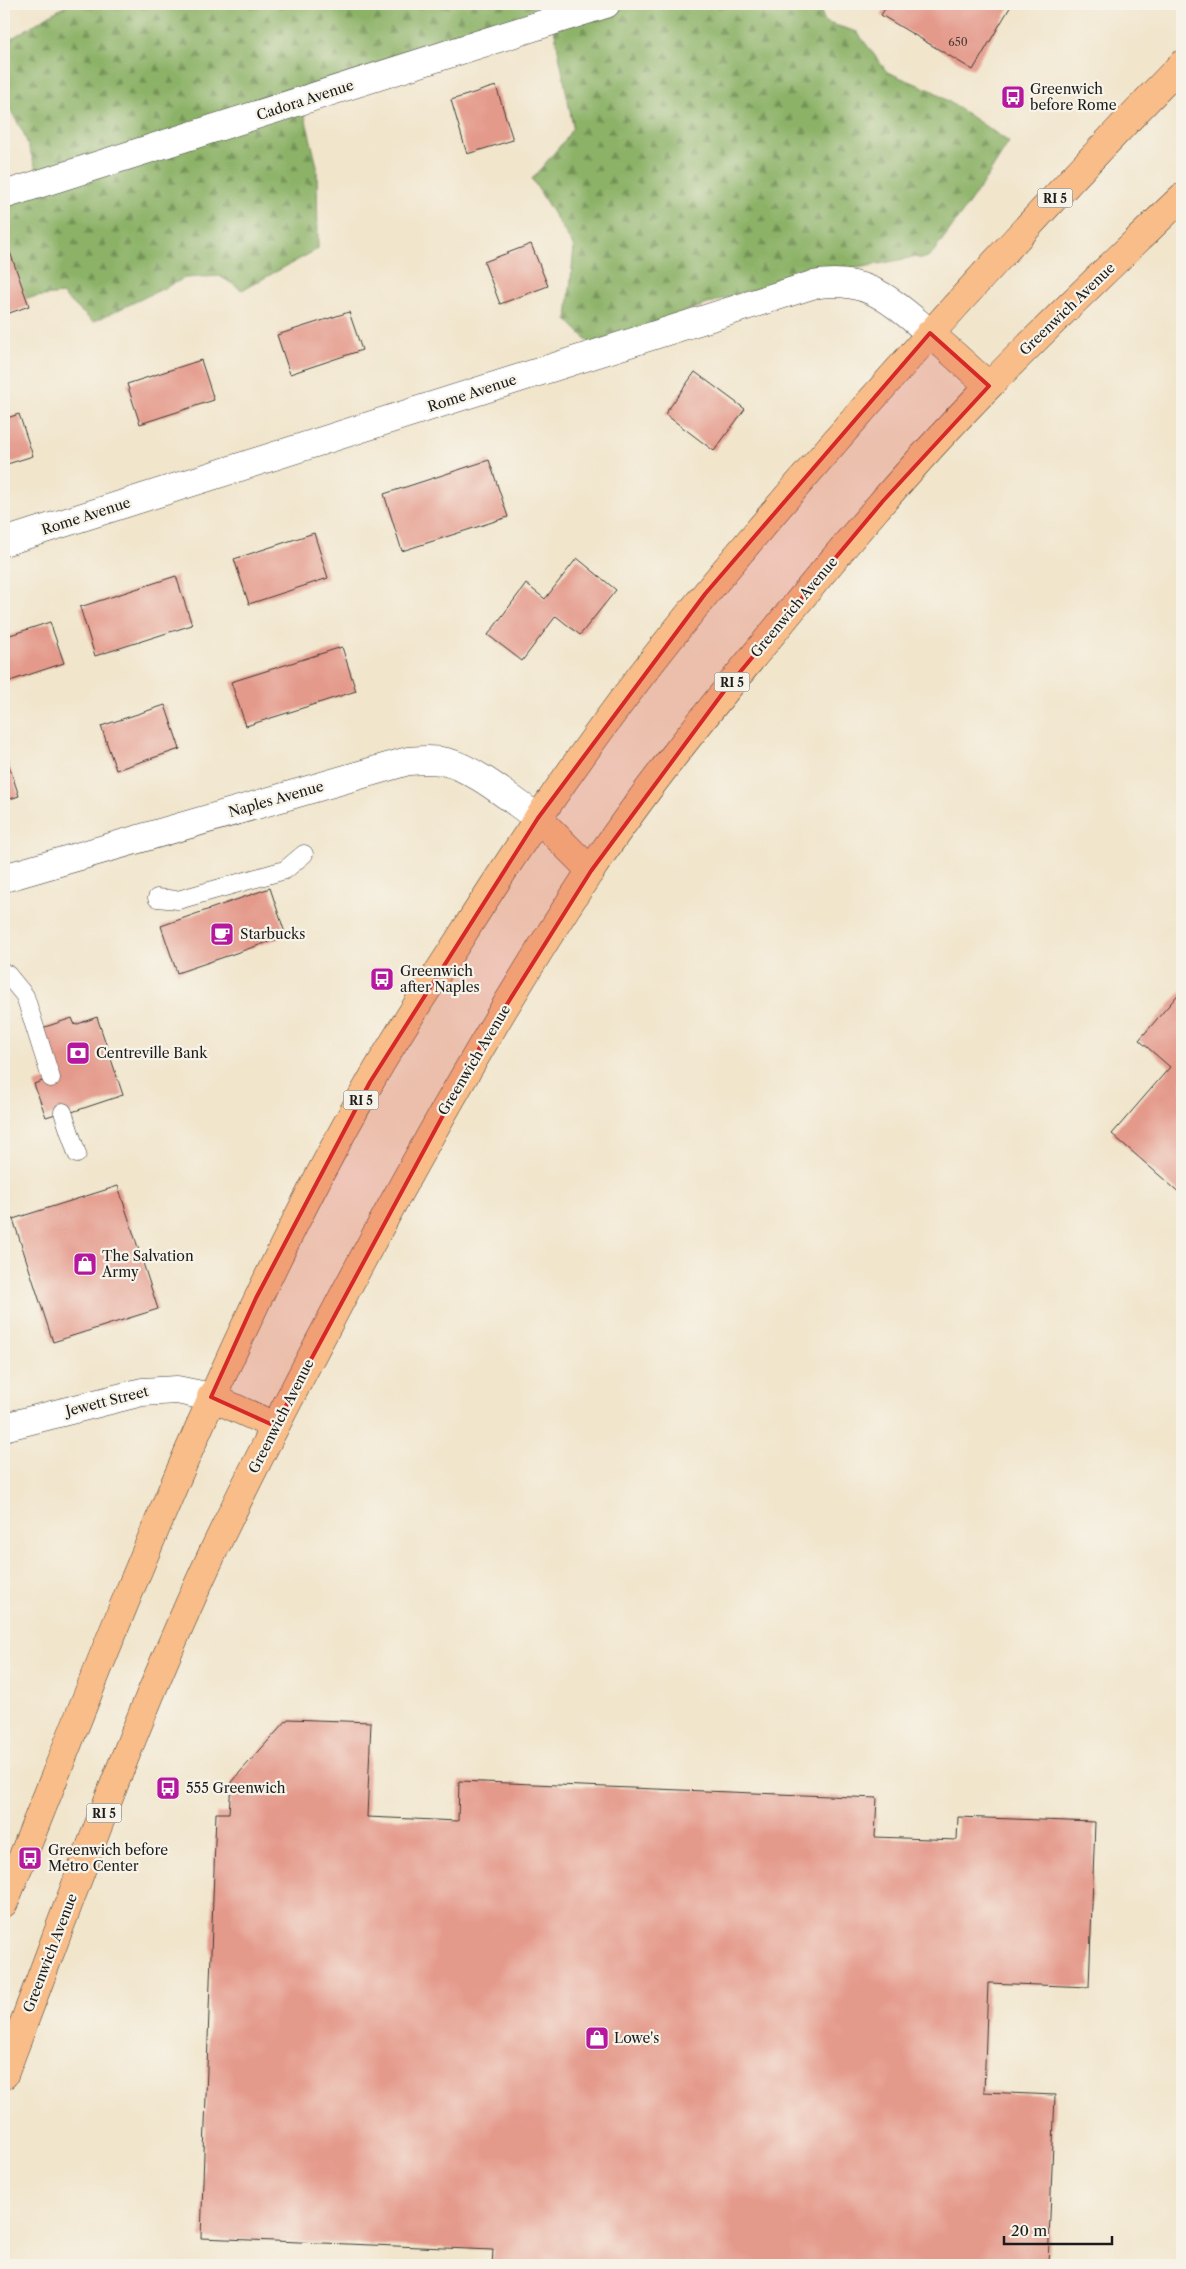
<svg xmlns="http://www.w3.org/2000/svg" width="1186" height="2269" viewBox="0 0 1186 2269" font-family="'Libre Caslon Text',serif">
<defs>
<pattern id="forest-firs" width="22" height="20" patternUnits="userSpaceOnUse" patternTransform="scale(1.25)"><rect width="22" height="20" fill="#8cb268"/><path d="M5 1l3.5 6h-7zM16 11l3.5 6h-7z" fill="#729055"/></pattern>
</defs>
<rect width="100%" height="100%" fill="#f7f3e8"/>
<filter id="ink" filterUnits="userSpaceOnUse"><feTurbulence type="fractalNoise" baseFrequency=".02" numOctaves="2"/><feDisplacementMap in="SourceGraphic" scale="10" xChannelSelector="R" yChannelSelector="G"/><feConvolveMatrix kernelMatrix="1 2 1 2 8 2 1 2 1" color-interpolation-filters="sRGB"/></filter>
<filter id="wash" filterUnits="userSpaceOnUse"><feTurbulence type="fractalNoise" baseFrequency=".0096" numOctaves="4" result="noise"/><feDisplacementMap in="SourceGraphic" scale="20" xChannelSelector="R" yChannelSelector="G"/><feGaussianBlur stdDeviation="1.12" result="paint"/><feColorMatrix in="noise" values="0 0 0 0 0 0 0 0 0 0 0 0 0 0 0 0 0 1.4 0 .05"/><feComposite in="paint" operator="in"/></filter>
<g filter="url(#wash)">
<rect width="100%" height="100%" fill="#f1e5cc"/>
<!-- forest -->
<path fill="url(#forest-firs)" stroke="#546742" d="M68 4H818L825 22 857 32 887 72 933 91 1009 142 980 188 935 250C928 258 925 260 914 257L786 282 740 293 591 344 567 320 574 247 532 179 565 140 573 127 552 18 300 96 317 166 318 249 242 290 220 276 185 278 93 322 62 294 25 298 4 313V197L39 177 24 134 4 98V43Z"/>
<g id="blocks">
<!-- building -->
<path fill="#e49a8b" d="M888 4H1012L973 70 881 15Z
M496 86 513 140 467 154 451 100Z
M531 244 548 286 500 304 484 262Z
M10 252 29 306 4 315V254Z
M349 312 362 350 290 374 277 335Z
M201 360 214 400 140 424 127 384Z
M695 372 745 409 714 451 665 414Z
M19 414 33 456 4 465V419Z
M489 460 508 517 402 551 384 494Z
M314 533 328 578 249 604 234 559Z
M577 558 616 590 580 635 556 616 522 661 488 635 526 584 545 599Z
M176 576 192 625 95 656 80 607Z
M50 622 64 663 4 683V637Z
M342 647 356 691 246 726 231 682Z
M165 705 180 749 116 770 101 726Z
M4 750 19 796 4 801Z
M270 888 286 936 177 973 161 926Z
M1182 990V1195L1112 1134 1170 1067 1139 1040Z
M97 1017 123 1095 66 1114 65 1111 46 1117 34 1084 54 1077 39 1029 72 1018 75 1025Z
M118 1186 158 1309 53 1342 13 1219Z
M288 1719 371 1722 367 1817 458 1821 459 1781 877 1798 875 1837 957 1840 958 1817 1095 1822 1089 1987 988 1983 984 2092 1055 2095 1048 2265H492L493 2250 201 2238 216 1813H229L231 1782Z"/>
</g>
</g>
<g filter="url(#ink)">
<use href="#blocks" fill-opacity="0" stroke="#3c3a36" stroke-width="1"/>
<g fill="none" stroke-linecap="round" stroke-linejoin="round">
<!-- service casing -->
<g stroke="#3c3a36" stroke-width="19">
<path id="service" d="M157 898 178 900 285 870 304 854
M7 974 25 996 51 1078
M63 1112 77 1154"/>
</g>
<!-- minor casing -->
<g stroke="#3c3a36" stroke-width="29">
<path id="minor" d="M4 195 606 4
M4 542 812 285C867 275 891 301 930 333
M4 878 408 761C421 760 433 759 446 762 474 768 513 801 538 818
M4 1427 142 1392 177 1390 211 1397"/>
</g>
<!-- primary casing -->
<g stroke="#3c3a36" stroke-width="29">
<path id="primary" d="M930 333 989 386
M538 818 591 871
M211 1397 275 1426
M4 1903C116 1626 221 1345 369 1084 396 1036 427 989 457 943 514 852 574 763 639 678 711 584 788 495 866 406 969 289 1074 175 1182 64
M4 2075C71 1900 133 1722 213 1552 250 1474 290 1397 330 1321 410 1168 494 1017 589 873 643 792 705 715 767 640 838 553 910 466 989 386 1052 321 1118 259 1182 197"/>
</g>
<!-- service -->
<use href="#service" stroke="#fff" stroke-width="18"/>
<!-- minor -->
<use href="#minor" stroke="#fff" stroke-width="28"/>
<!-- primary -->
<use href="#primary" stroke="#f8bd89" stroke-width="28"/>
</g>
</g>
<!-- marked area -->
<path fill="#d62828" fill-opacity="0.2" stroke="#d62828" stroke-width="4" stroke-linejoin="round" d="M930 333 989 386 883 501 725 690 591 871 480 1047 275 1426 211 1397 256 1298 370 1082 538 818 705 594Z"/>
<!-- icons -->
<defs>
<g id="bus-square" transform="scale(1.25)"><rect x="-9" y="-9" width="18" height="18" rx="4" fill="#b5179e" stroke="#f7f3e8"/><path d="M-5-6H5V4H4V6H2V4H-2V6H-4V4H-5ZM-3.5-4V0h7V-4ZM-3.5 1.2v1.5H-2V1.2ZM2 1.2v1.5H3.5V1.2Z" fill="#fff"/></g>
<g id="cafe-square" transform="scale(1.25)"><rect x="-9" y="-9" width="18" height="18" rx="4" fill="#b5179e" stroke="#f7f3e8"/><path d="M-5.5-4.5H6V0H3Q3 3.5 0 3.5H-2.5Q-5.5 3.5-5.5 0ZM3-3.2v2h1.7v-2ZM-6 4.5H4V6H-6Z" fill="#fff"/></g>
<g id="bank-square" transform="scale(1.25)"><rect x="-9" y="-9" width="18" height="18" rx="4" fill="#b5179e" stroke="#f7f3e8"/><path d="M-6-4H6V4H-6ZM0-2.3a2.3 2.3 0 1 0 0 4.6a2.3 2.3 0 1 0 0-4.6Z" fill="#fff"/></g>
<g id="shop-square" transform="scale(1.25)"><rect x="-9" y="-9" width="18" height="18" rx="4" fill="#b5179e" stroke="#f7f3e8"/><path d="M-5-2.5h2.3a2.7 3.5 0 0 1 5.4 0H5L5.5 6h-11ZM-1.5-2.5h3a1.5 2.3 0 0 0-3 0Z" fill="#fff"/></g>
</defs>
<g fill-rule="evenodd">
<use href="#bus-square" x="1013" y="97"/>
<use href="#cafe-square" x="222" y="934"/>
<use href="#bus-square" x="382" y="979"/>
<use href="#bank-square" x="78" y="1053"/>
<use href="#shop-square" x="85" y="1264"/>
<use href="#bus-square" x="168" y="1788"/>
<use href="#bus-square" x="30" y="1858"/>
<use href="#shop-square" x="597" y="2038"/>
</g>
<g text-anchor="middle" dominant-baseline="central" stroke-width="4.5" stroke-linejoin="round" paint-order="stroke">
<!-- number labels -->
<g font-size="11" fill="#4e3c38">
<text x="958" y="42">650</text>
</g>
<!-- shield labels -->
<g fill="#f7f3e8" stroke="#5e5c59" stroke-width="1">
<rect x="1037.5" y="188.5" width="35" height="19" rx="4"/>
<rect x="714.5" y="672.5" width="35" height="19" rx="4"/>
<rect x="343.5" y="1090.5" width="35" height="19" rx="4"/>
<rect x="86.5" y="1803.5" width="35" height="19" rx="4"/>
</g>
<g font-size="12" font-weight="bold" fill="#1c1c1c">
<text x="1055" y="198">RI 5</text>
<text x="732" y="682">RI 5</text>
<text x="361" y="1100">RI 5</text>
<text x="104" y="1813">RI 5</text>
</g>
<!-- poi labels -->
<g font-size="14" fill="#1c1c1c" stroke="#f7f3e8" text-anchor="start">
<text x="1030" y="89">Greenwich<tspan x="1030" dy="16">before Rome</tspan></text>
<text x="240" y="934">Starbucks</text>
<text x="400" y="971">Greenwich<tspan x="400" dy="16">after Naples</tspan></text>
<text x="96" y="1053">Centreville Bank</text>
<text x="102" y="1256">The Salvation<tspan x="102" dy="16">Army</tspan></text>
<text x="186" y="1788">555 Greenwich</text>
<text x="48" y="1850">Greenwich before<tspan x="48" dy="16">Metro Center</tspan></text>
<text x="614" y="2038">Lowe's</text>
</g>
<!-- street labels -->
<g font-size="14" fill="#1c1c1c" stroke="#f7f3e8">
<text transform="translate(305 100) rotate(-18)">Cadora Avenue</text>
<text transform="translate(1067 309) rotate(-44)">Greenwich Avenue</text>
<text transform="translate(472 393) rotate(-18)">Rome Avenue</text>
<text transform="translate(86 516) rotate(-18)">Rome Avenue</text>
<text transform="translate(794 607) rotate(-50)">Greenwich Avenue</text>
<text transform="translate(276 799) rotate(-16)">Naples Avenue</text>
<text transform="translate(474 1060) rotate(-59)">Greenwich Avenue</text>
<text transform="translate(107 1401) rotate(-14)">Jewett Street</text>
<text transform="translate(281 1416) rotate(-63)">Greenwich Avenue</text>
<text transform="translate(50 1953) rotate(-69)">Greenwich Avenue</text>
</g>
</g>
<!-- margin -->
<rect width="1186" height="2269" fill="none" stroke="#f7f3e8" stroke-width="20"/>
<!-- scale -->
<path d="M1004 2236v8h108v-8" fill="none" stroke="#1c1c1c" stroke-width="2.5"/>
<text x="1011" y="2236" font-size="15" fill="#1c1c1c" stroke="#f7f3e8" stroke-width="4" paint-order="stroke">20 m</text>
</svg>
